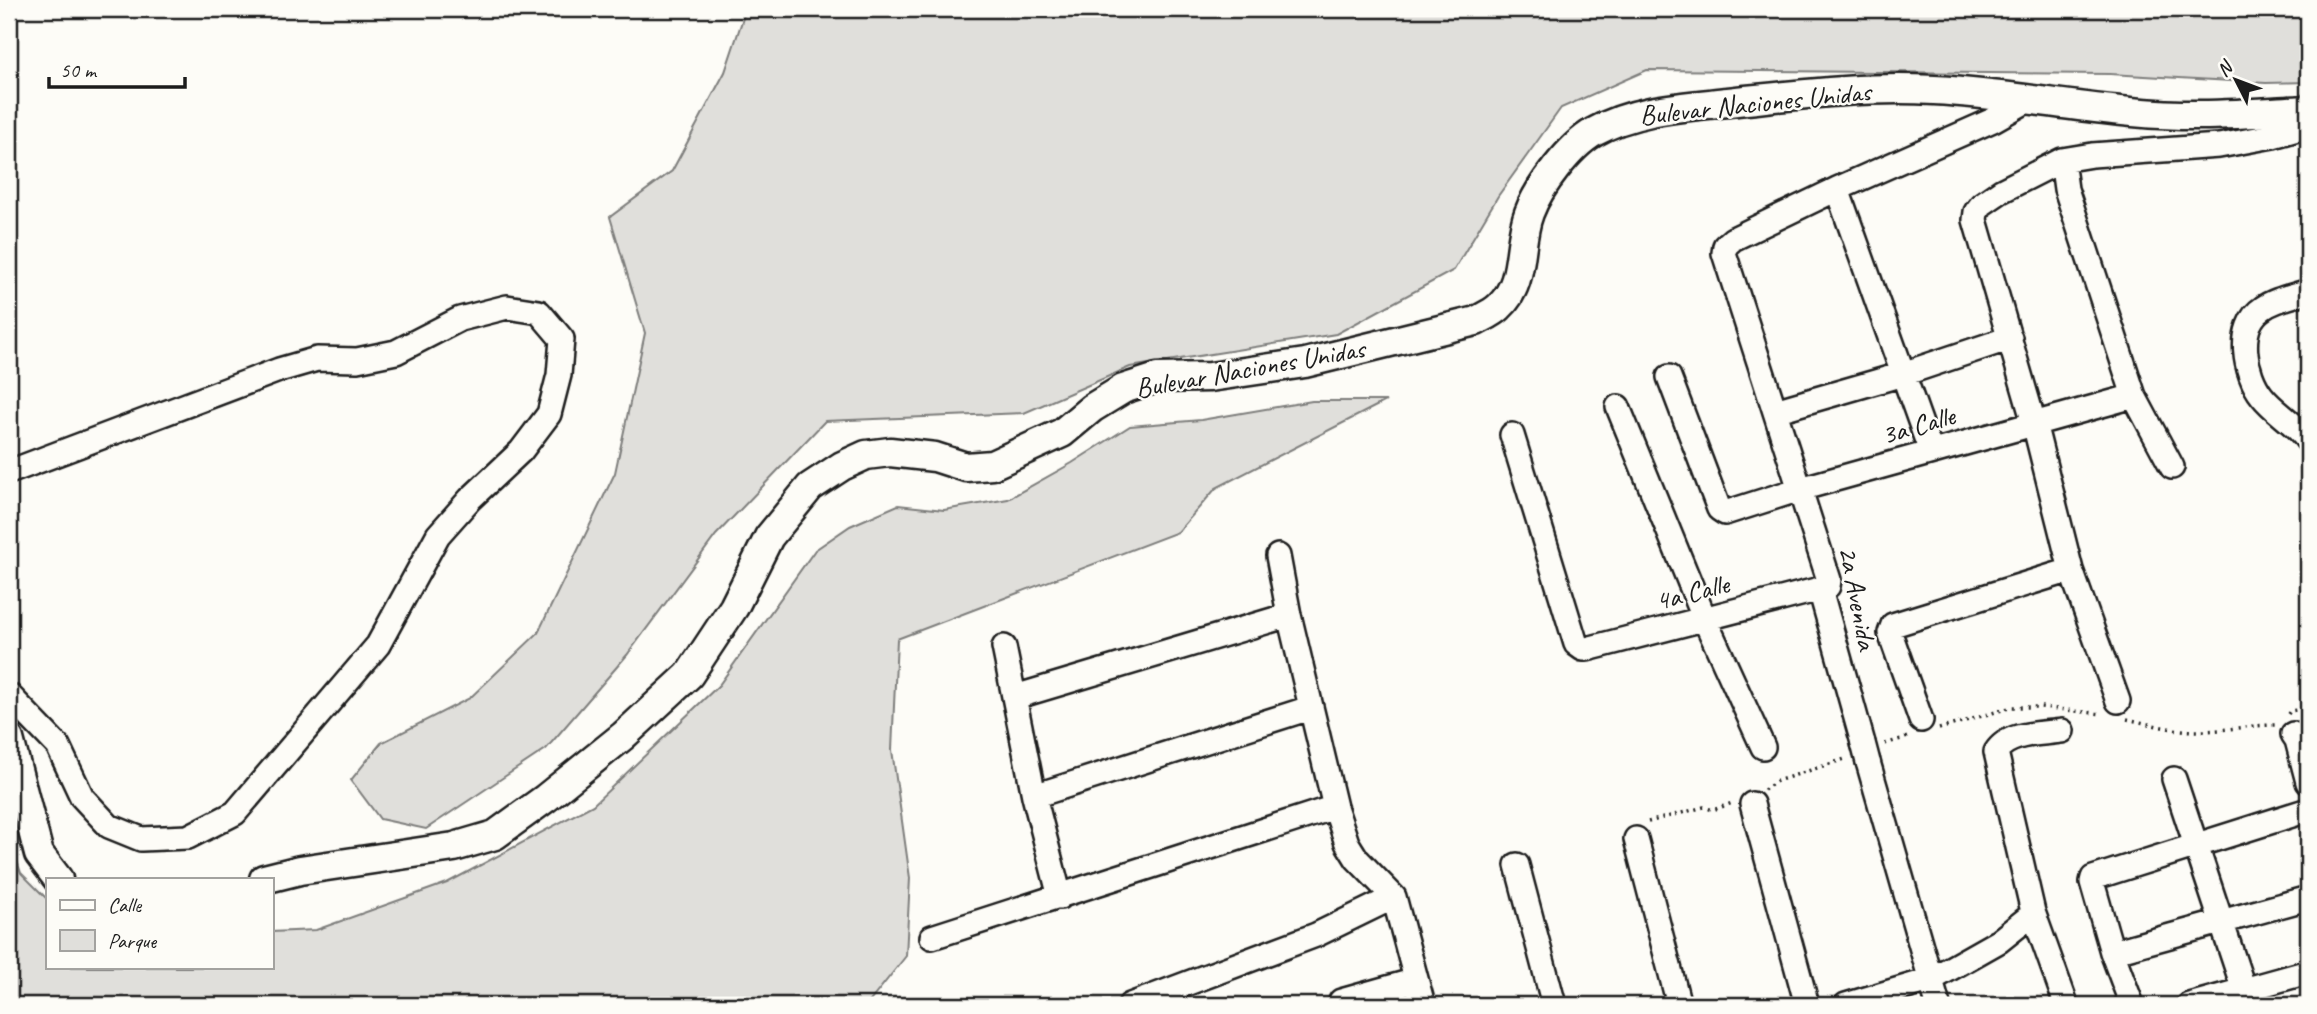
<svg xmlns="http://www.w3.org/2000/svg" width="2317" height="1014" viewBox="0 0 2317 1014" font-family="Caveat,sans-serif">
<rect width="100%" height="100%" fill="#fdfcf7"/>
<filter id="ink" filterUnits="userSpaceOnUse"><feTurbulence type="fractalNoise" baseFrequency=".0143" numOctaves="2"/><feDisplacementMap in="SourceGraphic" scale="14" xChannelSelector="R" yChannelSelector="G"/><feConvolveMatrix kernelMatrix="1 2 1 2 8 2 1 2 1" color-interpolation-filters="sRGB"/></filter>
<g filter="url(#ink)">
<!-- green -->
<path fill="#e0dfdb" stroke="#7e7e7c" stroke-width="2" d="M746 9H2308V82L2266 83 2110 74 1647 70 1561 108 1498 196 1454 270 1336 334 1130 367 1024 413 825 421 716 535 627 655 546 749 426 829 380 819 351 780 381 743 470 698 538 633 615 473 645 333 610 217 672 171 725 72Z
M1312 401H1386L1216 488 1178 532 897 639 892 750 910 878 906 956 867 1005H9V837L21 873 47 899V967H271V932L316 930 447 883 593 805 719 685 815 550 850 526 898 505 944 510 1008 499 1072 463 1130 426 1201 420Z"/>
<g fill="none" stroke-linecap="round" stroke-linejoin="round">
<!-- minor casing -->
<g stroke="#1c1c1c" stroke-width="28">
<path id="minor" d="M2062 160 2066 189 2134 396 2172 467
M1837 189 1931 452
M2308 291C2294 296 2275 299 2263 308 2235 326 2245 375 2262 396 2275 413 2296 423 2308 441
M1669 377 1719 509 1725 513 1800 489 2134 396
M1618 407 1705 620 1763 747
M1775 411 1903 374 2010 338
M1512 435 1576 644 1583 649H1587L1820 589
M9 472 279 370 317 359 357 360 396 352 460 319 507 307 539 312 562 339 559 375 549 414 521 451 470 499 438 535 378 645 235 813 188 837 141 839 109 826 82 797 58 746 9 695
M1278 556 1289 615 1335 807 1347 843 1357 859 1394 897 1423 1005
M1004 647 1034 796 1060 897
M1015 697 1289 615
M2118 701 2071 570 2034 423 1975 220 1976 212 1982 204 2001 191 2062 160 2092 155 2219 146 2273 136 2308 126
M1921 720 1890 633 1893 625 2071 570
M2293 734 2297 740 2308 782
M1863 743 1820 589 1828 586 1829 580 1724 253 1725 246 1733 239 1837 189 1993 120 2030 99
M1868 762 1938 1005
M2174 779 2249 1005
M1034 796 1310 708
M1752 804 1807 1005
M1636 839 1679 1005
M1517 865 1554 1005
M2033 912 2065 1001
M932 937 1335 807
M2112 952 2308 898
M1341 1001 1416 980
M1130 1005 1316 935 1394 897
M1846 1005 1930 980 1999 941 2029 917 2033 912 1996 752C2008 732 2042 734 2062 731
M2132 1005 2112 952 2092 882 2093 878 2308 810
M2189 1005 2308 972"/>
</g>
<!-- major casing -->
<g stroke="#1c1c1c" stroke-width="33">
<path id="major" d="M9 739 39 854 58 879
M264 879 300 870 454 847 495 835 546 798 623 736 689 675 734 607 769 537 810 487 842 466 866 455 890 452 935 457 966 467 992 465 1062 433 1092 408 1123 389 1157 378 1210 377 1305 363 1476 321C1483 317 1493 313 1499 307 1526 283 1517 243 1529 213 1539 186 1570 146 1594 132 1635 109 1683 107 1728 102 1796 95 1865 86 1934 90 2017 94 2098 113 2181 115 2223 116 2266 112 2308 110"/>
</g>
<!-- path -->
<path stroke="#1c1c1c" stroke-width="3.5" stroke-dasharray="2 5" stroke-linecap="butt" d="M2288 714 2290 711 2308 708
M2127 719C2145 723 2163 728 2181 730 2213 734 2244 725 2275 725
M1939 729 2012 707H2040L2102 714
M1885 744 1911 736
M1764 790 1777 781 1848 758
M1648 822 1704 807 1713 810 1735 802"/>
<!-- minor -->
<use href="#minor" stroke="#fdfcf7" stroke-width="23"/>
<!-- major -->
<use href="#major" stroke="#fdfcf7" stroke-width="28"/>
<!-- minor-bridge casing -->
<g stroke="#1c1c1c" stroke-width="28" stroke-linecap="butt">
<path id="minor-bridge" d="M1863 743 1868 762"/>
</g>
<!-- minor-bridge -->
<use href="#minor-bridge" stroke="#fdfcf7" stroke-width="23"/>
</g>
</g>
<g text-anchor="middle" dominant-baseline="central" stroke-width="5" stroke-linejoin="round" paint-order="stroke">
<!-- street labels -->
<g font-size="28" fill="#1c1c1c" stroke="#fdfcf7">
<text transform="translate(1755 103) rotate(-6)">Bulevar Naciones Unidas</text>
<text transform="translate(1250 368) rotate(-10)">Bulevar Naciones Unidas</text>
<text transform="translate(1918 425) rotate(-16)">3a Calle</text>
<text transform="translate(1692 592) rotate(-14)">4a Calle</text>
<text transform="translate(1858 598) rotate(79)">2a Avenida</text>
</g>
</g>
<!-- margin -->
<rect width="2317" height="1014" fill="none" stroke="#fdfcf7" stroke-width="35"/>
<rect x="18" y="18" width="2282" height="979" fill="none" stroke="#1c1c1c" stroke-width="2.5" filter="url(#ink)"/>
<!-- legend -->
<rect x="46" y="878" width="228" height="91" fill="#fdfcf7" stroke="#a3a29f" stroke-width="2"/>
<rect x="60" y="900" width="35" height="10" fill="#fdfcf7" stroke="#a3a29f" stroke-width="2"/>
<text x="108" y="912" font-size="21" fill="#1c1c1c">Calle</text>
<rect x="60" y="930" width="35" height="21" fill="#e0dfdb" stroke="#a3a29f" stroke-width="2"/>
<text x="108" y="948" font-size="21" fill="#1c1c1c">Parque</text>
<!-- north arrow -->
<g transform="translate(2236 80) rotate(312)" stroke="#fdfcf7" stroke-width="5" paint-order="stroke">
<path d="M0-5L12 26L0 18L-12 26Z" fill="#1c1c1c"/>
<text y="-10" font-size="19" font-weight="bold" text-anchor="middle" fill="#1c1c1c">N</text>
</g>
<!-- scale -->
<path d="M49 77v10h136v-10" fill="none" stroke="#1c1c1c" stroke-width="3.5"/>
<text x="60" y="77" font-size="21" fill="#1c1c1c" stroke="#fdfcf7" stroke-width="5" paint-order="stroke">50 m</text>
</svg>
